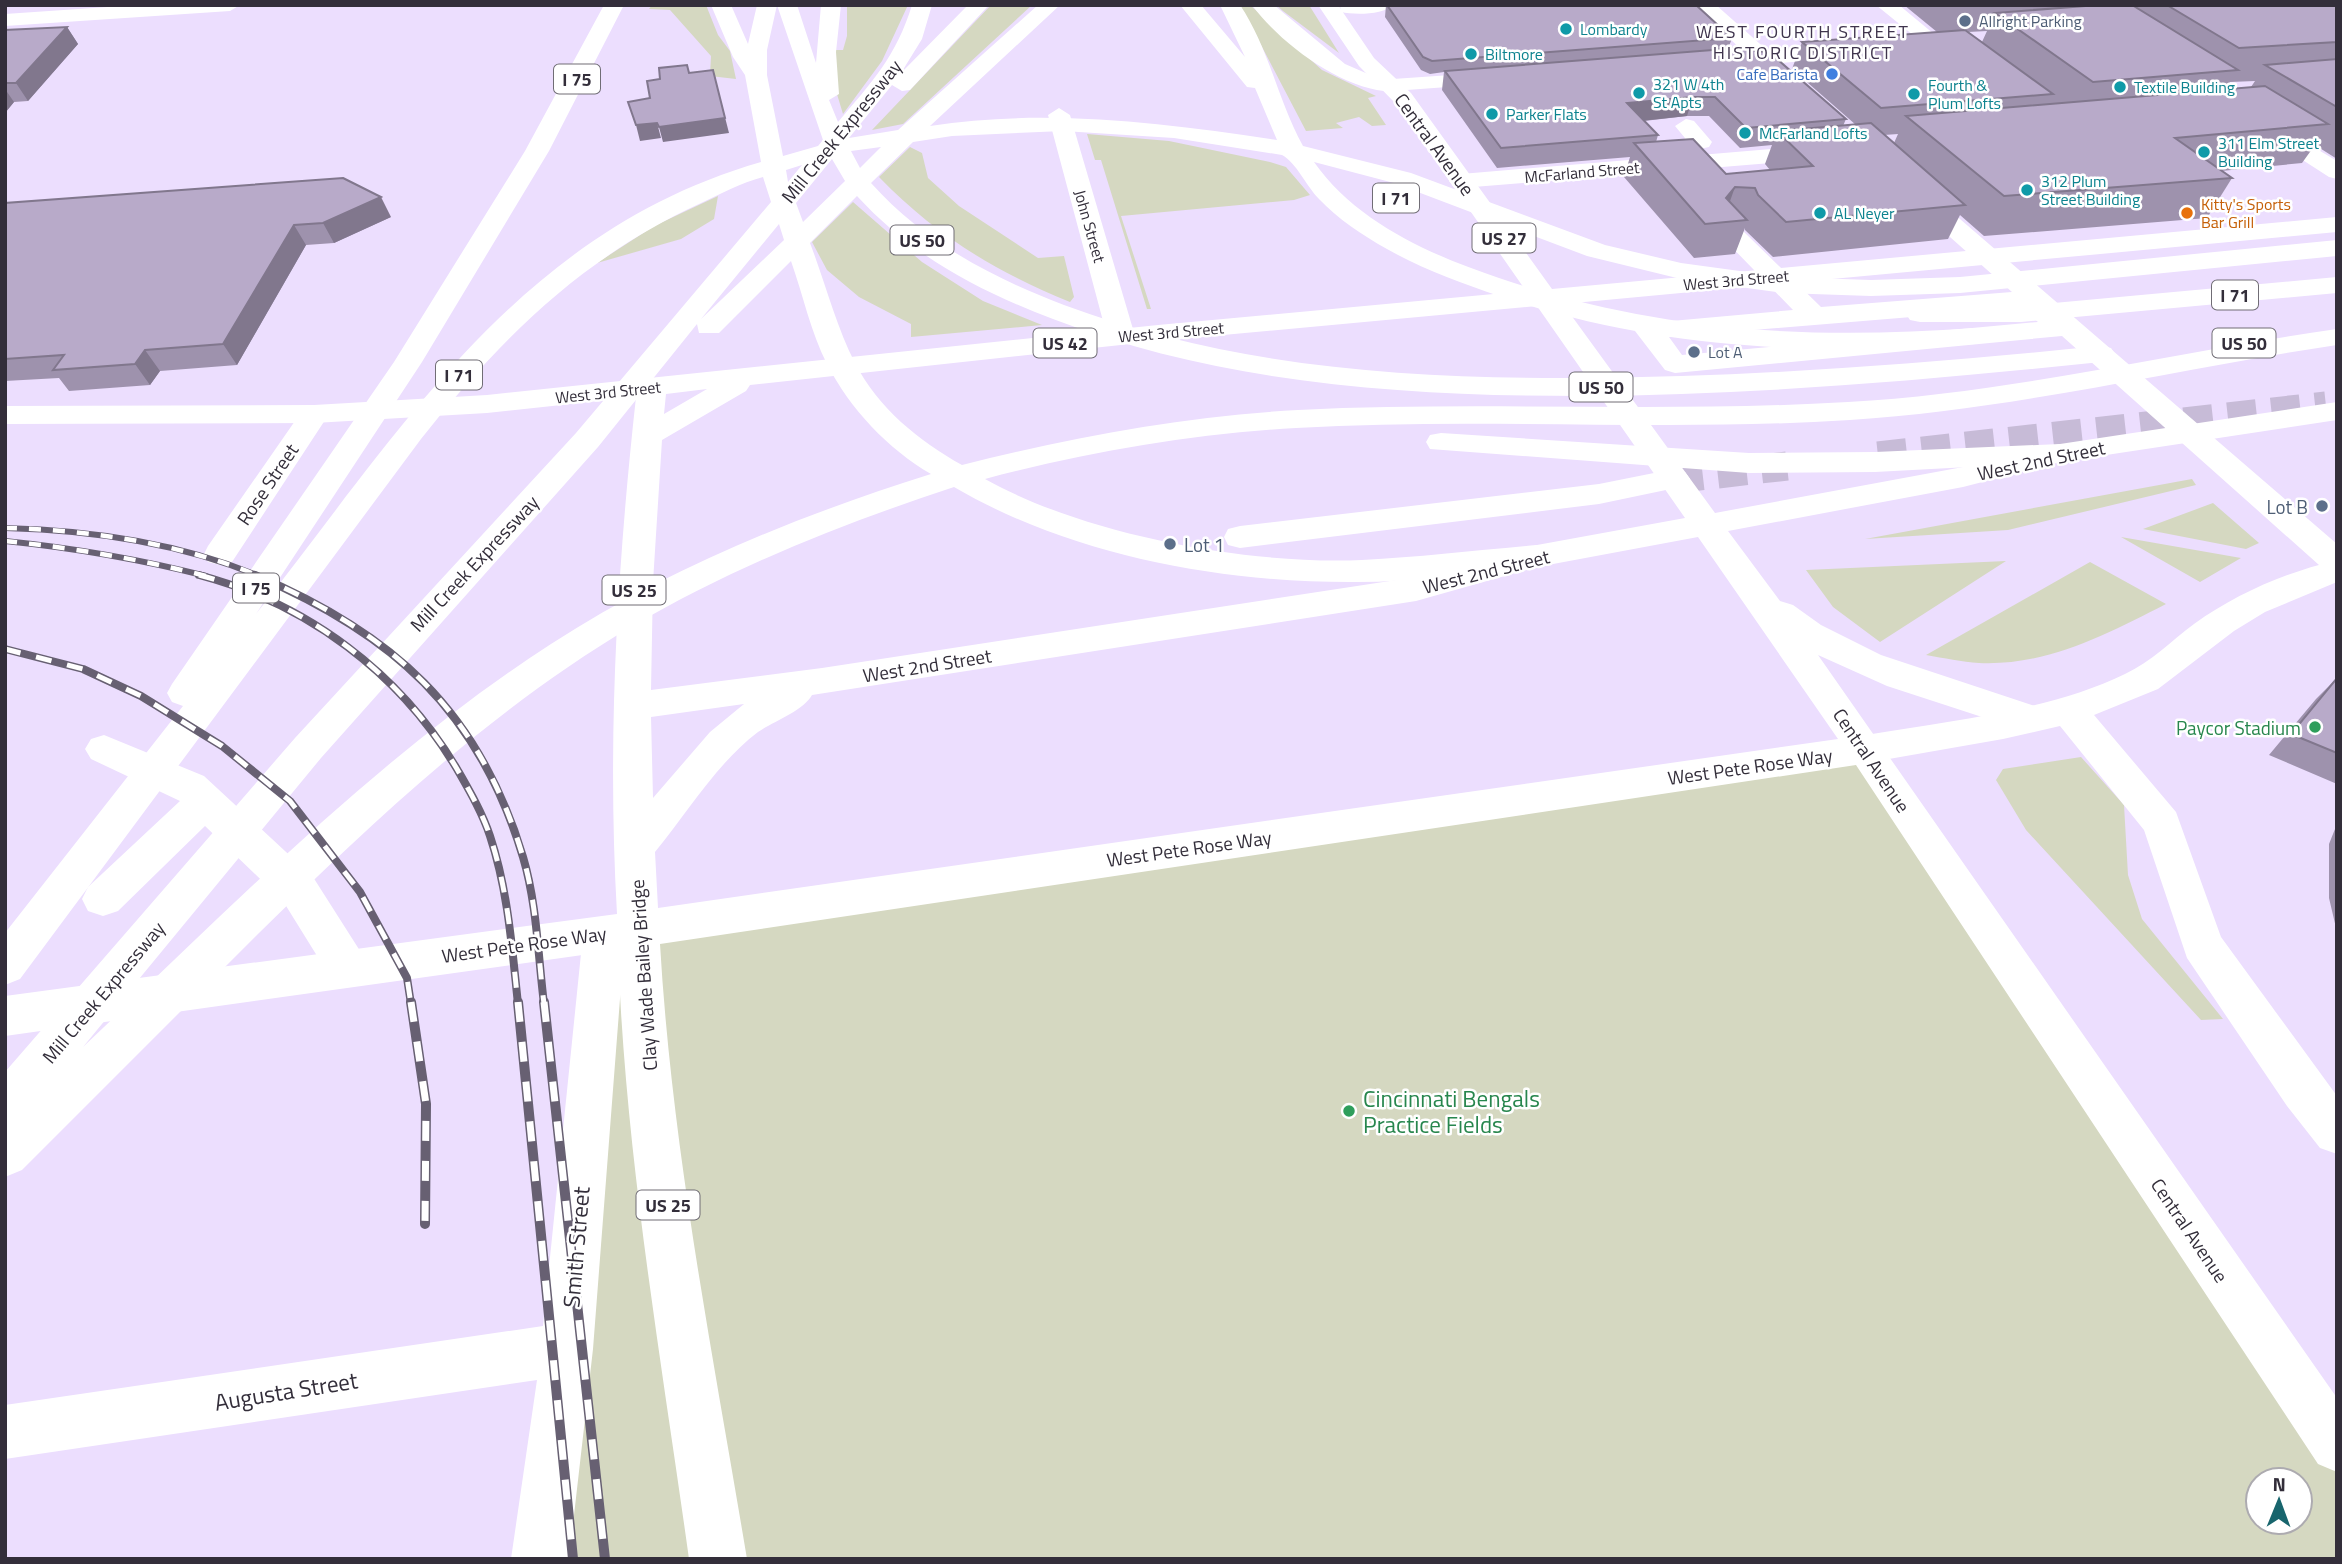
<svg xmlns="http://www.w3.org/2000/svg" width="2342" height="1564" viewBox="0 0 2342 1564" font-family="'Titillium Web',sans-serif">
<rect width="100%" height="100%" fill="#ecdefe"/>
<!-- green -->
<path fill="#d5d8c1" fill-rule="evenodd" d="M652 5H706L718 35 730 51 736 79 710 76 711 56 670 10 649 9Z
M847 5H908L882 61 843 114 833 81 835 50H843L847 36Z
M991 5H1032L903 124 872 130Z
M1240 5H1250L1322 70 1376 96 1368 98 1386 125 1372 126 1359 117 1336 123 1343 128 1306 131Z
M1276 5H1309L1339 53 1283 11Z
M1087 134 1169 141 1270 162 1286 167 1310 195 1294 200 1121 216 1151 309H1147L1101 160H1095Z
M910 147 922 153 928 178 959 206 1038 258 1064 256 1074 297 1070 302C996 272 935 235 879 177Z
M718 196 714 219 681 239 597 263 654 226Z
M853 202 922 262 983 301 1042 325 911 337V324L859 297 827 270 812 242Z
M2192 479 2196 485 2008 530 1865 539Z
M2213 503 2259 543 2246 549 2143 529Z
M2121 537 2241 558 2200 582Z
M2006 561 1880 642 1833 607 1806 570Z
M2090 562 2166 604C2107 634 2048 666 1979 663 1962 662 1944 658 1926 655Z
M1866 749 2337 1445V1559H540L604 934ZM2258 1480H2300V1522H2258Z
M2081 757 2124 805 2128 875 2142 919 2223 1019 2201 1020 2026 830 1996 780 2003 769Z"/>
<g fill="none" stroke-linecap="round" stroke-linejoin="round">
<!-- minor-tunnel -->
<path stroke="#c7bbd7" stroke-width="29" stroke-dasharray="29 15" stroke-linecap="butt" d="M1878 456 2326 406
M1674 479 1787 466"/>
<!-- minor -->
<path fill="#fff" fill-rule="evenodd" d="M137 5H240L230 11 5 26V14Z
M1340 5H1393C1384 15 1354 15 1341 12Z
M1694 5H1716L1768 51 1850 45 1860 51 1850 57 1781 63 1784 67 1780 71 1773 73 1758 64 1714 65 1711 61 1714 57 1745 53Z
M1876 5H1899L1946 44 1943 48H1929Z
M1494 72 1502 73 1505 78 1502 83 1393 91 1382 85 1393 79Z
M1059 108 1070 115 1135 336 1131 342H1111L1107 336 1048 115Z
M1686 119 1694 121 1712 142 1709 147 1700 149V155L1819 145 1827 147 1831 152 1827 157 1819 159 1710 168 1707 174 1699 176 1687 170 1461 188 1453 186 1449 181 1453 176 1461 174 1677 156 1674 153 1685 138 1675 126Z
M2266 119 2337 161V179L2329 177 2258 131 2255 126 2258 121Z
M1915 186 1924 188 2337 544V582L2265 612 2234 631 2158 689 2094 715 2176 812 2221 937 2337 1096V1154L2320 1148 2287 1106 2187 958 2144 830 2060 726 2003 739 1866 763 1853 759 1847 749 1853 739 1866 735C1950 721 2049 711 2125 674 2151 662 2171 641 2194 624 2232 597 2275 577 2319 565L2062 336 1675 373 1665 370 1635 331 1639 325 1649 323 1793 310 1717 232 1723 224H1741L1743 231 1821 307 2012 292 1906 198 1903 193 1906 188ZM2021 308 2038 322 1682 355 1669 337Z
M314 405 324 408 329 414 232 562 220 565 208 562 204 554 208 546 304 408Z
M1674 469 1685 472 1690 479 1685 486 1599 504 1240 548 1228 545 1224 537 1228 529 1240 526 1599 484Z
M104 735 204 776 313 877 362 954 368 967 362 980 347 986 332 980 283 901 205 826 118 911 103 916 88 911 82 899 88 887 180 801 91 759 85 749 91 739Z
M604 916 619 921 625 934 593 1349 569 1559H511L537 1380 5 1459V1405L543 1326 583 934 589 921Z"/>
<!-- major -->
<path fill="#fff" fill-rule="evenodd" d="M1318 5H1338L1374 58 1411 93 1552 289 2337 217V232L1563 304 1715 513 1963 467 2060 444 2337 402V420L2060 462 1963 487 1728 531 1780 601 1793 605 1821 625 1881 655 2041 708 2046 718 2041 728 2028 732 1887 686 1818 655 2337 1398V1472L2318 1464 1856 765 660 944C672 1150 713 1355 747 1559H689C661 1357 625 1154 618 950L5 1036V996L617 914C607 741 617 570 636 397L487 413 314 423 5 424V406L314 405 487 395 1158 325 1526 291 1395 103 1359 66ZM1537 306 1685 518 1537 545 1416 577 822 668 651 690 653 582 662 440 746 391 750 385 1158 341ZM707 389 664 414 666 394ZM1698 537 1838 739 658 908 655 852C688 812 716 764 758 732 774 721 803 711 812 695L1416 601 1537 567ZM744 704 710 732 653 798 651 717Z"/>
<!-- highway -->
<path fill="#fff" fill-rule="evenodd" d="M604 5H624L549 151 422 362 256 614C402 429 519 232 761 162L745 75 733 57 711 5H731L748 44 757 5H777L767 50V75L783 156 818 146 823 140 777 5H797L816 63 821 5H841L836 52 839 94 829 100 838 122C872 82 896 57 912 5H932L922 39 901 73 968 5H989L910 90 902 91 892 85 849 138 898 130 1038 5H1060L930 126C1045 108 1163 123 1277 140L1255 88 1247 87 1180 5H1201L1245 57 1220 5H1240C1269 48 1278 101 1303 146L1411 173 1605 245 1681 263 1783 277 1871 280 1960 277 2337 240V256L1960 293 1871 296 1783 293 1681 279 1587 256 1394 183 1314 162C1357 223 1431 255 1499 278 1659 332 1808 340 1975 328L1985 330 1989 336 1985 342 1975 344C1813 356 1655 349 1499 296 1461 283 1422 269 1387 249 1362 235 1338 219 1319 199 1307 187 1296 162 1282 155L1174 138 1063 131 952 136 913 142 871 183C924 242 991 277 1064 305 1230 367 1407 379 1582 378 1756 377 1929 363 2101 346L2111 348 2115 354 2111 360 2101 362C1929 380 1756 395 1583 396 1404 396 1221 384 1053 319 979 291 912 256 857 196L810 243C825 282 836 326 855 363 878 408 919 441 962 465 1072 437 1184 416 1298 410 1481 401 1665 413 1848 402 2012 393 2174 352 2337 329V345C2175 369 2013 410 1850 420 1665 432 1480 417 1296 428 1191 434 1087 452 985 479 1085 535 1248 565 1362 560 1420 557 1479 550 1537 545L1549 548 1554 556 1549 564 1537 567C1478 572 1417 582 1357 582 1221 583 1072 556 954 487 842 524 733 567 631 627 492 709 374 821 259 933 180 1012 101 1091 22 1170L5 1177V1072L295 738 576 433 771 202 763 177C741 183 720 194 699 204 582 258 501 338 421 439L20 979 5 985V933L183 706 172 702 167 693 172 684 394 362 525 151ZM881 147 860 168 851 151ZM832 159 845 181 803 222 796 203ZM802 165 788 182 786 170ZM779 224 784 240 701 319ZM791 261C803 295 811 333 827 364 850 409 888 449 931 474 798 516 669 568 551 644 378 756 232 906 83 1047L321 758 598 447 697 324 699 333H719Z
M1252 5H1274L1345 64 1375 77 1401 80 1404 85C1399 92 1393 91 1384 91 1338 86 1280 43 1252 5Z
M2337 277V293L2021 322H1920L1910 320 1906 314 1910 308 1920 306H2021Z
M1441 433 1749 453 1875 452 2060 444 2071 446 2075 453 2071 460 2060 462 1875 472 1749 473 1430 449 1426 442 1430 435Z"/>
<!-- rail-far2 casing -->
<g stroke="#676072" stroke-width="6">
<path id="rail-far2" d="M5 528C89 530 180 543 259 576
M5 541C74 548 139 559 206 576"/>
</g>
<!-- rail-far1 casing -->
<g stroke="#676072" stroke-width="8">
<path id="rail-far1" d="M199 575C308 604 400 673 457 769 469 790 482 812 490 836 508 890 512 948 518 1004
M255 575C392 633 479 710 523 857 537 904 538 956 544 1004
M5 649 83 669 141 696 222 746 290 801 360 892 407 978 411 1004"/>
</g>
<!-- rail casing -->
<g stroke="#676072" stroke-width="10">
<path id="rail" d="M411 1002 426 1104 425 1224
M518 1002 573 1559
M544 1002 605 1559"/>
</g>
<!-- rail-far2 -->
<use href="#rail-far2" stroke="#fff" stroke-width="4.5" stroke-dasharray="12" stroke-linecap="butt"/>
<!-- rail-far1 -->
<use href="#rail-far1" stroke="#fff" stroke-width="5" stroke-dasharray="16" stroke-linecap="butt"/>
<!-- rail -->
<use href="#rail" stroke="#fff" stroke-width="7" stroke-dasharray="20" stroke-linecap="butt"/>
</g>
<!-- wall -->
<path fill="#9e92ad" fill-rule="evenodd" d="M1386 5H1696L1732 38 1728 49 1846 119 1843 126 1856 125 1792 69 1802 42 1937 32 1904 5H2337V159L2315 145 2302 163 2221 171 2232 178 2207 218 1984 236 1960 215 1948 239 1773 257 1745 230V228L1735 254 1694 258 1624 177 1630 157 1497 168 1442 90 1444 72 1430 74 1421 70 1385 17ZM1987 31 1982 42 1968 32ZM2255 81 2251 87 2226 89 2230 82ZM1687 116H1709L1740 148 1772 145 1765 164 1770 170 1726 174 1656 142 1658 135 1644 121ZM1898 134 1894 143 1884 135Z
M67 27 78 44 28 101 14 102 5 113V30Z
M5 203 391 217 334 243 306 245 237 365 160 371 150 385 69 391 59 378 5 381Z
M2337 678V784L2269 755 2316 699Z
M2337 824V932L2329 898V844Z"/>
<!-- shaded-wall -->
<path fill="#81778d" d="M67 27 78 44 28 101 16 83Z
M713 70 729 133 663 142 659 127Z
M5 89 14 102 5 113Z
M1693 97 1687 116 1622 123 1627 103Z
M657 123 661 138 640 141 636 125Z
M1735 187 1723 221 1726 198Z
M381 197 391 217 334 243 323 223Z
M294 225 306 245 237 365 223 344Z
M145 350 160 371 150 385 135 364Z"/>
<!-- building -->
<path fill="#b8aac9" stroke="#81778d" stroke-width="2" d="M1387 5H1696L1732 38 1432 61 1423 57Z
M2098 5H2132L2238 70 2093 82 1995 13Z
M2167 5H2337V42L2239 48Z
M67 27 16 83H5V30Z
M1965 30 2053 94 1881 108 1802 42Z
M1751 47 1755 51 1769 52 1846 119 1746 128 1715 97H1693L1627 103 1658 135 1501 148 1445 71Z
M2337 59V107L2265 65Z
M687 65 689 73 713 70 725 118 659 127 657 123 636 125 628 102 650 98 647 81 660 79 659 68Z
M2265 86 2328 124 2175 138 2232 178 2004 196 1906 116Z
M1871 123 1965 205 1786 222 1758 195 1755 188 1735 187 1726 198 1747 220 1705 224 1634 143 1693 139 1726 174 1813 166 1777 131Z
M343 178 381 197 323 223 294 225 223 344 145 350 135 364 53 370 64 355 5 359V203Z
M2337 678V753L2291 734Z"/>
<!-- markers -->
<g fill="#5c6f8a" stroke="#fff" stroke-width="2.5">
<circle cx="1965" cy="21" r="7"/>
<circle cx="1694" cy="352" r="7"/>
<circle cx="2322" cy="506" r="7"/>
<circle cx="1170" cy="544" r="7"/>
</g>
<g fill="#0f9aa8" stroke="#fff" stroke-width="2.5">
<circle cx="1566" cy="29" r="7"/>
<circle cx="1471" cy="54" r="7"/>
<circle cx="2120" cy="87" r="7"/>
<circle cx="1639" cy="93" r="7"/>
<circle cx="1914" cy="94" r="7"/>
<circle cx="1492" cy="114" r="7"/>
<circle cx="1745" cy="133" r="7"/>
<circle cx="2204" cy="152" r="7"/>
<circle cx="2027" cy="190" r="7"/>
<circle cx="1820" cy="213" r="7"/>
</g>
<circle fill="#3f7fe0" stroke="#fff" stroke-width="2.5" cx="1832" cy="74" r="7"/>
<circle fill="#e8710a" stroke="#fff" stroke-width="2.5" cx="2187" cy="213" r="7"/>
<g fill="#2e9e5b" stroke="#fff" stroke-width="2.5">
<circle cx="2315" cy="727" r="7"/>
<circle cx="1349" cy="1111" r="7"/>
</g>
<g text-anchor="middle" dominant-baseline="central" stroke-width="5" stroke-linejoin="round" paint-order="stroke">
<!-- far-service labels -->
<g font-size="16" fill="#4e5e75" stroke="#fff" text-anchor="start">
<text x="1979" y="21">Allright Parking</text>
<text x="1708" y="352">Lot A</text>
</g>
<!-- far-culture labels -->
<g font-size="16" fill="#0d838f" stroke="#fff" text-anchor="start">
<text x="1580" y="29">Lombardy</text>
<text x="1485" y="54">Biltmore</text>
<text x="1653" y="84">321 W 4th<tspan x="1653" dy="18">St Apts</tspan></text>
<text x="1928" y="85">Fourth &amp;<tspan x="1928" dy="18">Plum Lofts</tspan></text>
<text x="2134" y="87">Textile Building</text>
<text x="1506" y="114">Parker Flats</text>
<text x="1759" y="133">McFarland Lofts</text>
<text x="2218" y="143">311 Elm Street<tspan x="2218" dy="18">Building</tspan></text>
<text x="2041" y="181">312 Plum<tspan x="2041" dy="18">Street Building</tspan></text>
<text x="1834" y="213">AL Neyer</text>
</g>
<!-- far-shop labels -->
<g font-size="16" fill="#366cbe" stroke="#fff" text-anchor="end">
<text x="1818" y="74">Cafe Barista</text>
</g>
<!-- far-street labels -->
<g font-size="16" fill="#332e3a" stroke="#fff">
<text transform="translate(1582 172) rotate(-5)">McFarland Street</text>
<text transform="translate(1090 226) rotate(74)">John Street</text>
<text transform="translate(1736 280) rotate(-5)">West 3rd Street</text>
<text transform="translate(1171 332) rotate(-5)">West 3rd Street</text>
<text transform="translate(608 392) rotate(-6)">West 3rd Street</text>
</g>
<!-- far-food labels -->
<g font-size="16" fill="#c56008" stroke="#fff" text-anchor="start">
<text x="2201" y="204">Kitty's Sports<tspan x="2201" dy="18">Bar Grill</tspan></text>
</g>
<!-- far-neighbourhood labels -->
<g font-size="18" letter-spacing="2" fill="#3f344d" stroke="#fff">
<text x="1803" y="31">WEST FOURTH STREET<tspan x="1803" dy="21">HISTORIC DISTRICT</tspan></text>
</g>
<!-- shield labels -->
<g fill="#fff" stroke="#706d75" stroke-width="2">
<rect x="554" y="64.5" width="46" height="29" rx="5"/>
<rect x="1373" y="183.5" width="46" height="29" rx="5"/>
<rect x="1472.5" y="223.5" width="63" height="29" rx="5"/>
<rect x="890.5" y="225.5" width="63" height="29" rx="5"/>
<rect x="2212" y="280.5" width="46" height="29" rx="5"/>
<rect x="1033.5" y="328.5" width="63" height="29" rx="5"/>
<rect x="2212.5" y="328.5" width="63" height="29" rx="5"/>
<rect x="436" y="360.5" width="46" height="29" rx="5"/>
<rect x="1569.5" y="372.5" width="63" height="29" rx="5"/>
<rect x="233" y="573.5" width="46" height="29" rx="5"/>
<rect x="602.5" y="575.5" width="63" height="29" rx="5"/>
<rect x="636.5" y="1190.5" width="63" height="29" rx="5"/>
</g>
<g font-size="18" font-weight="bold" fill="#332e3a">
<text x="577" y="79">I 75</text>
<text x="1396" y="198">I 71</text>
<text x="1504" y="238">US 27</text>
<text x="922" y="240">US 50</text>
<text x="2235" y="295">I 71</text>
<text x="1065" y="343">US 42</text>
<text x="2244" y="343">US 50</text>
<text x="459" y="375">I 71</text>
<text x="1601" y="387">US 50</text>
<text x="256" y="588">I 75</text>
<text x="634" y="590">US 25</text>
<text x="668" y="1205">US 25</text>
</g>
<!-- street labels -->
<g font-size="19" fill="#332e3a" stroke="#fff">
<text transform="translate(841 131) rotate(-51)">Mill Creek Expressway</text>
<text transform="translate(1435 144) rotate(54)">Central Avenue</text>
<text transform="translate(2041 460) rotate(-12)">West 2nd Street</text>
<text transform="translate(267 484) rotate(-56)">Rose Street</text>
<text transform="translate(474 563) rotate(-47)">Mill Creek Expressway</text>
<text transform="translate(1486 571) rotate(-14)">West 2nd Street</text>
<text transform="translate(927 665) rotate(-9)">West 2nd Street</text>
<text transform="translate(1872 760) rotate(56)">Central Avenue</text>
<text transform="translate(1750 766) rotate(-8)">West Pete Rose Way</text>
<text transform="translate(1189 848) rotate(-8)">West Pete Rose Way</text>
<text transform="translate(524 944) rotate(-8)">West Pete Rose Way</text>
<text transform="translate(643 975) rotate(-94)">Clay Wade Bailey Bridge</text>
<text transform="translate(103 992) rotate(-50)">Mill Creek Expressway</text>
<text transform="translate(2190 1230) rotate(56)">Central Avenue</text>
</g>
<!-- service labels -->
<g font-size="19" fill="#4e5e75" stroke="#fff" text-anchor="end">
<text x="2308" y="506">Lot B</text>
<text x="1184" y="544" text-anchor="start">Lot 1</text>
</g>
<!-- leisure labels -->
<g font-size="19" fill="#27864d" stroke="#fff" text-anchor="end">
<text x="2301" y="727">Paycor Stadium</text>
</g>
<!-- near-leisure labels -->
<g font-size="23" fill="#27864d" stroke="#fff" text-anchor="start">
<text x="1363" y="1098">Cincinnati Bengals<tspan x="1363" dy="26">Practice Fields</tspan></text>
</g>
<!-- near-street labels -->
<g font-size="23" fill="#332e3a" stroke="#fff">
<text transform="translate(576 1247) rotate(-85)">Smith Street</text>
<text transform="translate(286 1391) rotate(-9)">Augusta Street</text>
</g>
</g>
<!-- border -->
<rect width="2342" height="1564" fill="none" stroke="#332e3a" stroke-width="14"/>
<!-- north arrow -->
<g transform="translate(2279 1501) rotate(1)"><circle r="33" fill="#ffffff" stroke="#adabb0" stroke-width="2"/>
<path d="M0-5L12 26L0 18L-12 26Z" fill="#18656d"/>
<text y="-10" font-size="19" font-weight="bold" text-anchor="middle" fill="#332e3a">N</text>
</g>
</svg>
